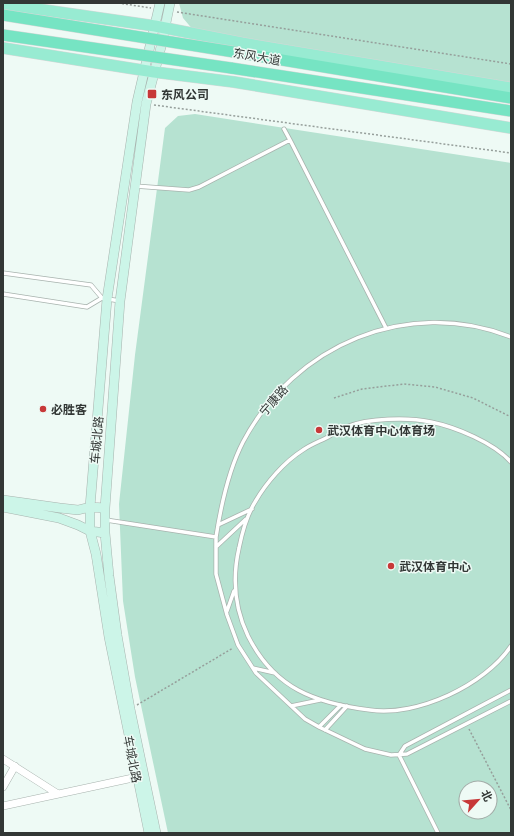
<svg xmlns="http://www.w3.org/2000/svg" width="514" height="836" viewBox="0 0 514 836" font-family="Barlow,'Noto Sans SC',sans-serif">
<rect width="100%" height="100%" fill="#eefaf5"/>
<!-- green -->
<path fill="#b6e2d1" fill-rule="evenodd" d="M179 3H511V86L194 31 183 18Z
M195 114 511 163V833H168L135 677 123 601 119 504 135 355 165 128 178 116ZM466 788H490V812H466Z"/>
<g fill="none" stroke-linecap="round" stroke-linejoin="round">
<!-- service casing -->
<g stroke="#a8b3ae" stroke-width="5">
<path id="service" d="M284 129 290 140
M135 186 189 190 199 187 290 140 386 328
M3 273 91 285 102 298
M3 294 87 307 102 298 120 301
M511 462C494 443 456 427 431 422 408 417 368 418 346 427 339 430 333 434 326 438 318 442 310 445 303 450 284 462 266 483 255 502 247 515 242 533 239 548 232 579 234 607 248 636 259 658 276 678 298 690 320 702 345 707 370 710 417 717 485 685 511 646
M106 520 216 537C221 505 228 471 243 442 294 345 408 296 511 337
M218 525 252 509
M216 537V574L227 615 238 645 256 673 305 719 319 727 365 749 391 755 407 754 511 701
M216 547 246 519
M227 611 234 591
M253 668 275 673
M291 706 320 700
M319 727 341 705
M325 730 347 706
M399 755 405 746 511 690
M399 755 438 833"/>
</g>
<!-- minor casing -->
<g stroke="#a8b3ae" stroke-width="8">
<path id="minor" d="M3 759 58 794
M3 787 15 766
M3 806 142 776"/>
</g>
<!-- secondary casing -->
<g stroke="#a8b3ae" stroke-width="10">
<path id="secondary" d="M3 500 60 508 78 510 90 507 105 508
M3 507 59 518 78 525 90 531 105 533
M149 833 109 637 96 554 90 531V507L107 299 137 102 160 3
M156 833 130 709 117 635 109 576 105 533V508L120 301 146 104 161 47 170 3"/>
</g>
<!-- primary casing -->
<g stroke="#d6d7d7" stroke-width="12">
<path id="primary" d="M3 4 155 26 242 43 511 88
M3 48 154 72 234 82 511 128"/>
</g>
<!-- trunk casing -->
<g stroke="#d6d7d7" stroke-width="12">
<path id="trunk" d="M240 53 511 98
M231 68 511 111"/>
</g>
<!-- path -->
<path stroke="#969f9b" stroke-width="1.5" stroke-dasharray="2 2" stroke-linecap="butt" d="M118 3 151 8
M177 12 511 64
M154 105 511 153
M334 398 362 389 404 384 435 387 473 398 511 417
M137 705 233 648
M469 729 511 810"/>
<!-- service -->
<use href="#service" stroke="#fff" stroke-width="3.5"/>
<!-- minor -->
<use href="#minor" stroke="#fff" stroke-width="7"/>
<!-- secondary -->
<use href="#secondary" stroke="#ccf5e8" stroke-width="9"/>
<!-- primary -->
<use href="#primary" stroke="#98ebd2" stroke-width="11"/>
<!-- trunk -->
<use href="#trunk" stroke="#76e4c3" stroke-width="11"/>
<!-- trunk-bridge casing -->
<g stroke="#d6d7d7" stroke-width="12" stroke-linecap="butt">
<path id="trunk-bridge" d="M3 15 240 53
M3 35 231 68"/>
</g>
<!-- trunk-bridge -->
<use href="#trunk-bridge" stroke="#76e4c3" stroke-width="11"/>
</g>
<!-- markers -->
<g fill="#c73838" stroke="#eefaf5" stroke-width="1.5">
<rect x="147" y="89" width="10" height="10" rx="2"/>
<circle cx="43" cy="409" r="4"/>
<circle cx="319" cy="430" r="4"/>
<circle cx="391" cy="566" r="4"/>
</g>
<g text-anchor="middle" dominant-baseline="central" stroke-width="3" stroke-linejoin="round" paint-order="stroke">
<!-- street labels -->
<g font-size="12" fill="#323735" stroke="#eefaf5">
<text transform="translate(257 56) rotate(10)">东风大道</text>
<text transform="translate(273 400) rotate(-49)">宁康路</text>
<text transform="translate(96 440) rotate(-85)">车城北路</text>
<text transform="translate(133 759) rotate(79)">车城北路</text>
</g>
<!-- poi labels -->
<g font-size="12" font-weight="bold" fill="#323735" stroke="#eefaf5" text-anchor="start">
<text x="161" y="94">东风公司</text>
<text x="51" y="409">必胜客</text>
<text x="327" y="430">武汉体育中心体育场</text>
<text x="399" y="566">武汉体育中心</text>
</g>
</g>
<!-- border -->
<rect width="514" height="836" fill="none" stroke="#323735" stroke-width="8"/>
<!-- north arrow -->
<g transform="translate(478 800) rotate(63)"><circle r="19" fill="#eefaf5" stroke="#a3aca8"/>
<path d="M0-3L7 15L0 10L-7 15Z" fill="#c73838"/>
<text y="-6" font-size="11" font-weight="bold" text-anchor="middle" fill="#323735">北</text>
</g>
</svg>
